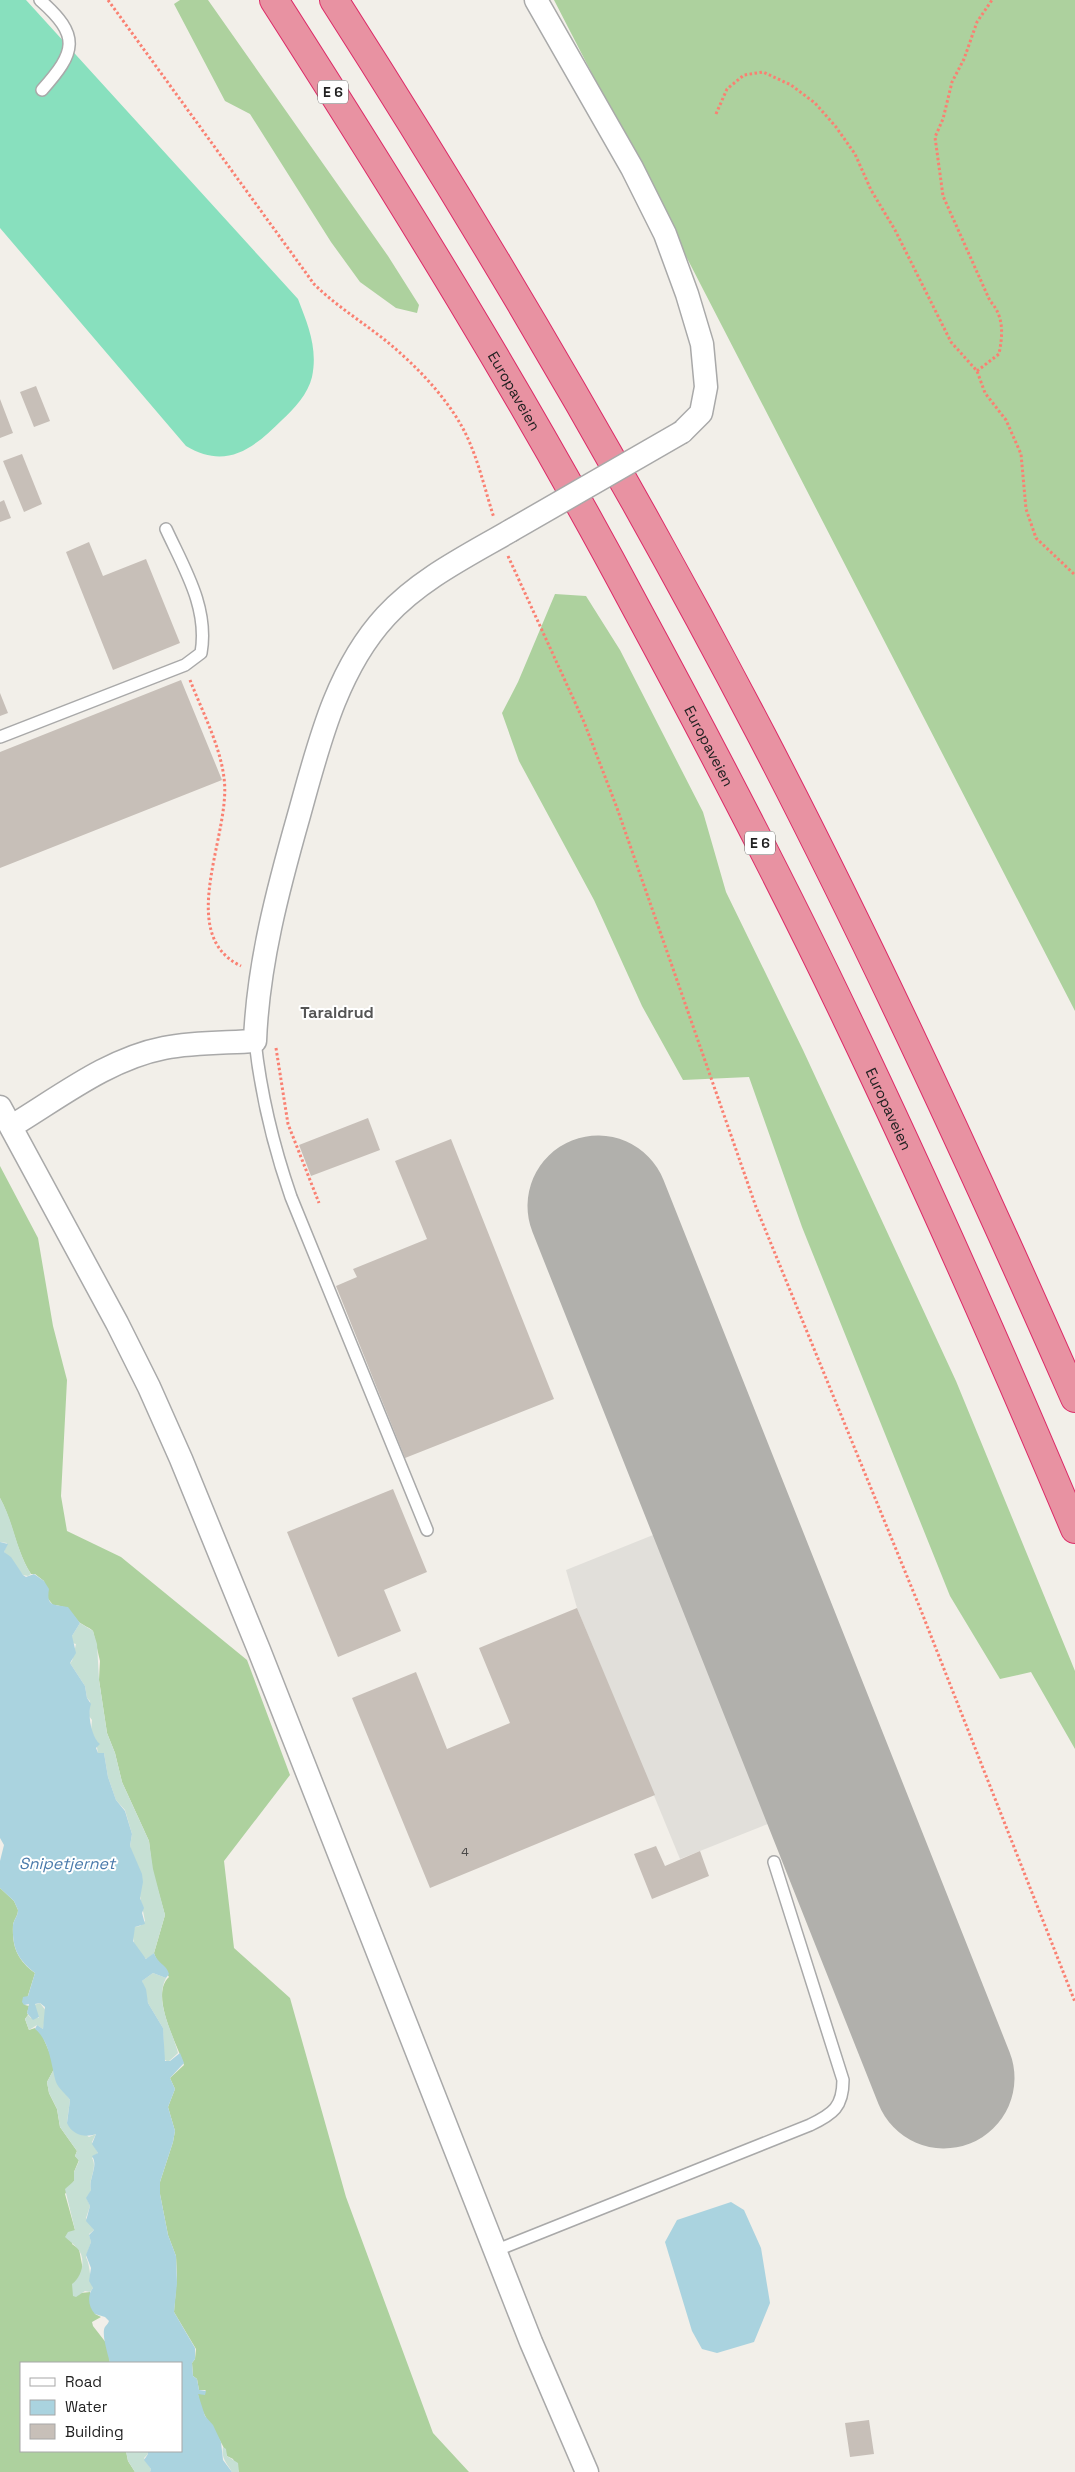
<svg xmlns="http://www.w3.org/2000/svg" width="1075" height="2472" viewBox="0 0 1075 2472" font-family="'Space Grotesk',sans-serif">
<rect width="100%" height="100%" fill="#f2efe9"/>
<!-- airport -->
<path fill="#e1dfda" d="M663 1531 778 1820 680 1859 577 1608 566 1570Z"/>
<!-- forest -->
<path fill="#add19e" d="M180 0H208L388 256 419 305 417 313 396 308 360 282 331 242 250 114 225 101 174 4Z
M554 0H1075V1011Z
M555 594 586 596 620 650 703 812 726 892 803 1050 956 1381 1075 1671V1749L1031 1672 1000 1679 950 1596 802 1227 749 1077 683 1080 642 1006 594 900 519 761 502 713 518 682Z
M0 1166 38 1238 53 1326 67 1380 61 1496 67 1531 121 1557 247 1660 290 1775 224 1861 234 1948 290 1998 346 2197 433 2433 469 2472H239L233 2459 227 2456C221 2435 200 2417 198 2394H202L206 2390H199L197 2379 193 2376 192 2363 195 2359 196 2349 174 2312 177 2276 176 2256 168 2235 160 2194V2182L173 2142 175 2131 168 2107 175 2089 170 2078 184 2065C178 2046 149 1995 169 1977 164 1968 157 1963 154 1953L165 1915 152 1869 149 1841 122 1782 115 1753 107 1733 99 1680 100 1661 93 1631C89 1627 82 1625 79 1622 70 1611 68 1606 53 1605L46 1596 44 1581 35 1574H31C16 1551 13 1522 0 1498Z
M0 1888 14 1901 18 1910C18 1916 14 1919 13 1925 12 1947 17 1960 35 1973L25 2005 29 2006 27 2013 28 2015 25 2019 29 2030 35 2028 42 2035 51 2056 54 2069 47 2082 49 2093 57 2109 60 2127 77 2151 75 2156 79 2160 74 2172V2181L65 2194 75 2230 72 2244 79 2249 83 2270 79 2279 81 2293 90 2292 95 2314 101 2317 92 2322 93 2326 107 2344 110 2363H21V2451H126L128 2461 135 2472H0Z"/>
<!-- wetland -->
<path fill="#c6e0d4" d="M0 1498C14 1522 16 1551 31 1574L28 1576 23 1575 4 1552 7 1543 0 1542Z
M80 1623 93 1631 97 1644 99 1680 107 1733 115 1753 122 1782 149 1841 153 1869 165 1915 154 1953 147 1959C137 1954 129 1938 135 1927L140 1926 145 1921 130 1846 132 1834 125 1810 116 1800 108 1777 104 1753 98 1754 96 1740 91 1731 92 1720 89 1716 90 1701 87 1698 85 1686 70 1663 72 1661 76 1644 72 1643V1636Z
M153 1973 166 1978C154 2002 172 2029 178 2053L168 2062 164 2059 163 2028 148 2003 142 1981Z
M40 2003 46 2011 43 2029 37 2025 29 2030 25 2019 28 2015 31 2018H39L34 2005Z
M54 2069 56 2079 70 2100 67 2122 89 2137 96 2134 92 2142 98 2153 92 2158C98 2168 88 2179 91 2190L87 2199 90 2206 86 2218 94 2230 89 2234 91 2242 86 2257C91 2268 89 2277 93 2288L90 2292 85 2291 76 2297 73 2296 72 2284C82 2277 87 2258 77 2248 74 2244 69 2241 65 2237L68 2232 75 2230 65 2189 74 2181V2172L79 2161 75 2156 77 2151 60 2127 57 2109 49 2093 47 2082Z
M223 2447 226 2449 227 2456 238 2463 239 2472H232C227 2463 221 2459 223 2447Z
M126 2451H147L148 2454 144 2458 151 2469 150 2472H135L128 2461Z"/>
<!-- pitch -->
<path fill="#88e0be" d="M0 0H26L298 299C308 325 318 348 312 377 308 394 294 409 282 420 253 449 226 470 186 446L0 228Z"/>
<!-- water -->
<path fill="#aad3df" d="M0 1542 8 1544 4 1552 11 1557 23 1575 26 1577 34 1574 44 1581 49 1589C46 1607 54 1604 68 1607L80 1623 72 1636 76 1653 70 1663 85 1686 87 1698 91 1704C87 1715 92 1738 100 1744L96 1748 98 1753H104L108 1777 116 1800 125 1811 132 1834 130 1846 142 1874 143 1882 140 1898 144 1908 142 1913 145 1924 135 1927 133 1941 146 1959 154 1953C157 1963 167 1965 169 1974L166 1978 153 1973 142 1981 146 1989 148 2003 163 2028 165 2061H170L180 2053 184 2063 170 2078 175 2089 168 2107 175 2131 173 2142 160 2182V2194L168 2235 176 2256 177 2283 174 2312 195 2348V2359L192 2363 193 2376 197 2379 199 2390 206 2391 205 2395 198 2394 205 2416 213 2425 221 2442 223 2460 232 2472H150L151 2469 144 2460 148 2454 147 2451H181V2363H110C108 2355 101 2333 105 2327 106 2325 108 2324 109 2321L105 2317 95 2314C88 2307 87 2295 93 2288L89 2281 91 2268 86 2255 91 2242 89 2235 94 2230 86 2221 90 2206 86 2198 91 2190C88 2179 99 2166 92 2156L98 2153 92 2144 96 2134C85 2138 72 2135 67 2123L70 2100C67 2095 58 2088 56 2082 51 2065 50 2041 35 2029L37 2025 43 2029 45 2007 40 2003 35 2004 39 2017 33 2020 27 2013 29 2004 24 2005 22 2002 23 1997 28 1996 35 1973C17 1959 12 1947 13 1925 14 1919 18 1916 18 1910L14 1901 0 1888V1861L4 1845 0 1838Z
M731 2202 744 2210 761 2248 770 2303 754 2342 717 2353 702 2349 692 2331 665 2242 677 2220Z"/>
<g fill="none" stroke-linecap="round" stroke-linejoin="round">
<!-- runway -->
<path stroke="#b1b0ac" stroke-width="141" d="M598 1206 944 2078"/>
</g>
<!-- building -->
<path fill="#c7bfb8" d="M36 386 50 421 34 427 20 392Z
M0 399 13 433 0 438Z
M22 454 42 504 24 512 3 461Z
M4 500 11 518 0 522V502Z
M89 542 103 576 146 559 180 643 113 670 66 552Z
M181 680 222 780 0 868V752Z
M0 693 8 713 0 716Z
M368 1118 380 1150 311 1176 299 1145Z
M451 1139 554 1399 405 1458 336 1286 357 1277 353 1269 427 1239 395 1161Z
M393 1489 427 1572 384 1590 401 1631 338 1657 287 1532Z
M577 1608 655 1795 430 1888 352 1698 416 1672 447 1749 510 1723 479 1648Z
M656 1846 665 1866 700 1851 709 1876 652 1899 634 1854Z
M869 2420 874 2454 850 2457 845 2423Z"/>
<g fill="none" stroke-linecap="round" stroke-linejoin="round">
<!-- service casing -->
<g stroke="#a9a9a9" stroke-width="14">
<path id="service" d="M40 0C81 36 76 52 42 90
M0 737 185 665 201 653C209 608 184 568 166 529
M255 1041C261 1096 273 1145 291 1197L427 1530
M497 2250 810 2125C833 2114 843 2107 843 2080L774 1862"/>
</g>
<!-- minor casing -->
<g stroke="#a9a9a9" stroke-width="25">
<path id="minor" d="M536 0 632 168 665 234 687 294 702 344 706 387 701 413 682 432
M0 1107 117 1323 149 1387 181 1459 259 1650 531 2342 587 2472
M12 1126C60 1097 108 1059 164 1048 194 1042 225 1043 255 1041 258 964 278 889 299 815 318 747 336 670 386 616 420 579 467 556 510 531"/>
</g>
<!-- motorway casing -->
<g stroke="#dc2a67" stroke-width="30">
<g id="motorway">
<path id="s1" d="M274 0C400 197 524 397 634 604 708 741 781 880 848 1021 928 1188 1003 1358 1075 1529"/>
<path d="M334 0C487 239 631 485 762 736 875 953 977 1175 1075 1398"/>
</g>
</g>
<!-- path -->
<path stroke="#fa8072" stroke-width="3" stroke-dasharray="2.5 2.5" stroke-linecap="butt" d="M108 0 314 284C337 307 366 324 391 345 417 367 444 395 461 425 477 453 484 487 494 518
M716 114 727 89 744 75 763 72 791 85 815 103 836 127 855 154 871 190 895 230 951 342 977 371 985 393 1006 420 1021 454 1026 509 1036 538 1075 575
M977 371 999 354C1003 334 1004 316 990 301L943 196 935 137 943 119 952 82 964 59 977 22 992 0
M508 556 584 722 617 808 756 1207 920 1608 1075 2002
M190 680C202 711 220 745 224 778 232 833 174 934 241 966
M276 1048 288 1124 319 1203"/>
<!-- service -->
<use href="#service" stroke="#fff" stroke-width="11"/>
<!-- minor -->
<use href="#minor" stroke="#fff" stroke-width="22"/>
<!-- motorway -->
<use href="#motorway" stroke="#e892a2" stroke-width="28"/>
<!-- minor-bridge casing -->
<g stroke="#a9a9a9" stroke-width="25" stroke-linecap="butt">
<path id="minor-bridge" d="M510 531 682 432"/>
</g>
<!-- minor-bridge -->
<use href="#minor-bridge" stroke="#fff" stroke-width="22"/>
</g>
<g text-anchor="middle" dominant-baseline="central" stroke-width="4" stroke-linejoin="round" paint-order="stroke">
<!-- number labels -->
<g font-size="12" fill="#4b4948">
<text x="465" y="1852">4</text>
</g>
<!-- shield labels -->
<g fill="#fff" stroke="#646464" stroke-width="1">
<rect x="318" y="80.5" width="30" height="23" rx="4"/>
<rect x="745" y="831.5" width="30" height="23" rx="4"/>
</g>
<g font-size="14" font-weight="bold" fill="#222">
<text x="333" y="92">E 6</text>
<text x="760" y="843">E 6</text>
</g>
<!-- street labels -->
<g font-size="15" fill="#222" stroke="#fff">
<text stroke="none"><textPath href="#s1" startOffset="459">Europaveien</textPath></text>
<text stroke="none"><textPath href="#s1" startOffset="864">Europaveien</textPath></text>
<text stroke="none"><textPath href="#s1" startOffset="1269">Europaveien</textPath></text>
</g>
<!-- neighbourhood labels -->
<g font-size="16" font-weight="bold" fill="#555" stroke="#fff">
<text x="337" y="1012">Taraldrud</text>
</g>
<!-- water labels -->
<g font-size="16" font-style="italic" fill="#4a7aab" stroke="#fff">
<text x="67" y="1863">Snipetjernet</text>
</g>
</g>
<!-- legend -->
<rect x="20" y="2362" width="162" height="90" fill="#ffffff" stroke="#a7a7a7"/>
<rect x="30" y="2378" width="25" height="8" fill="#ffffff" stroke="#a7a7a7"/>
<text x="65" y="2387" font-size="15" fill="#222222">Road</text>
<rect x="30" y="2400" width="25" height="15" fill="#aad3df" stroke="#a7a7a7"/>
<text x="65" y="2412" font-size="15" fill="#222222">Water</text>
<rect x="30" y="2424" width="25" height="15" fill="#c7bfb8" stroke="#a7a7a7"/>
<text x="65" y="2437" font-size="15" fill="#222222">Building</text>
</svg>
